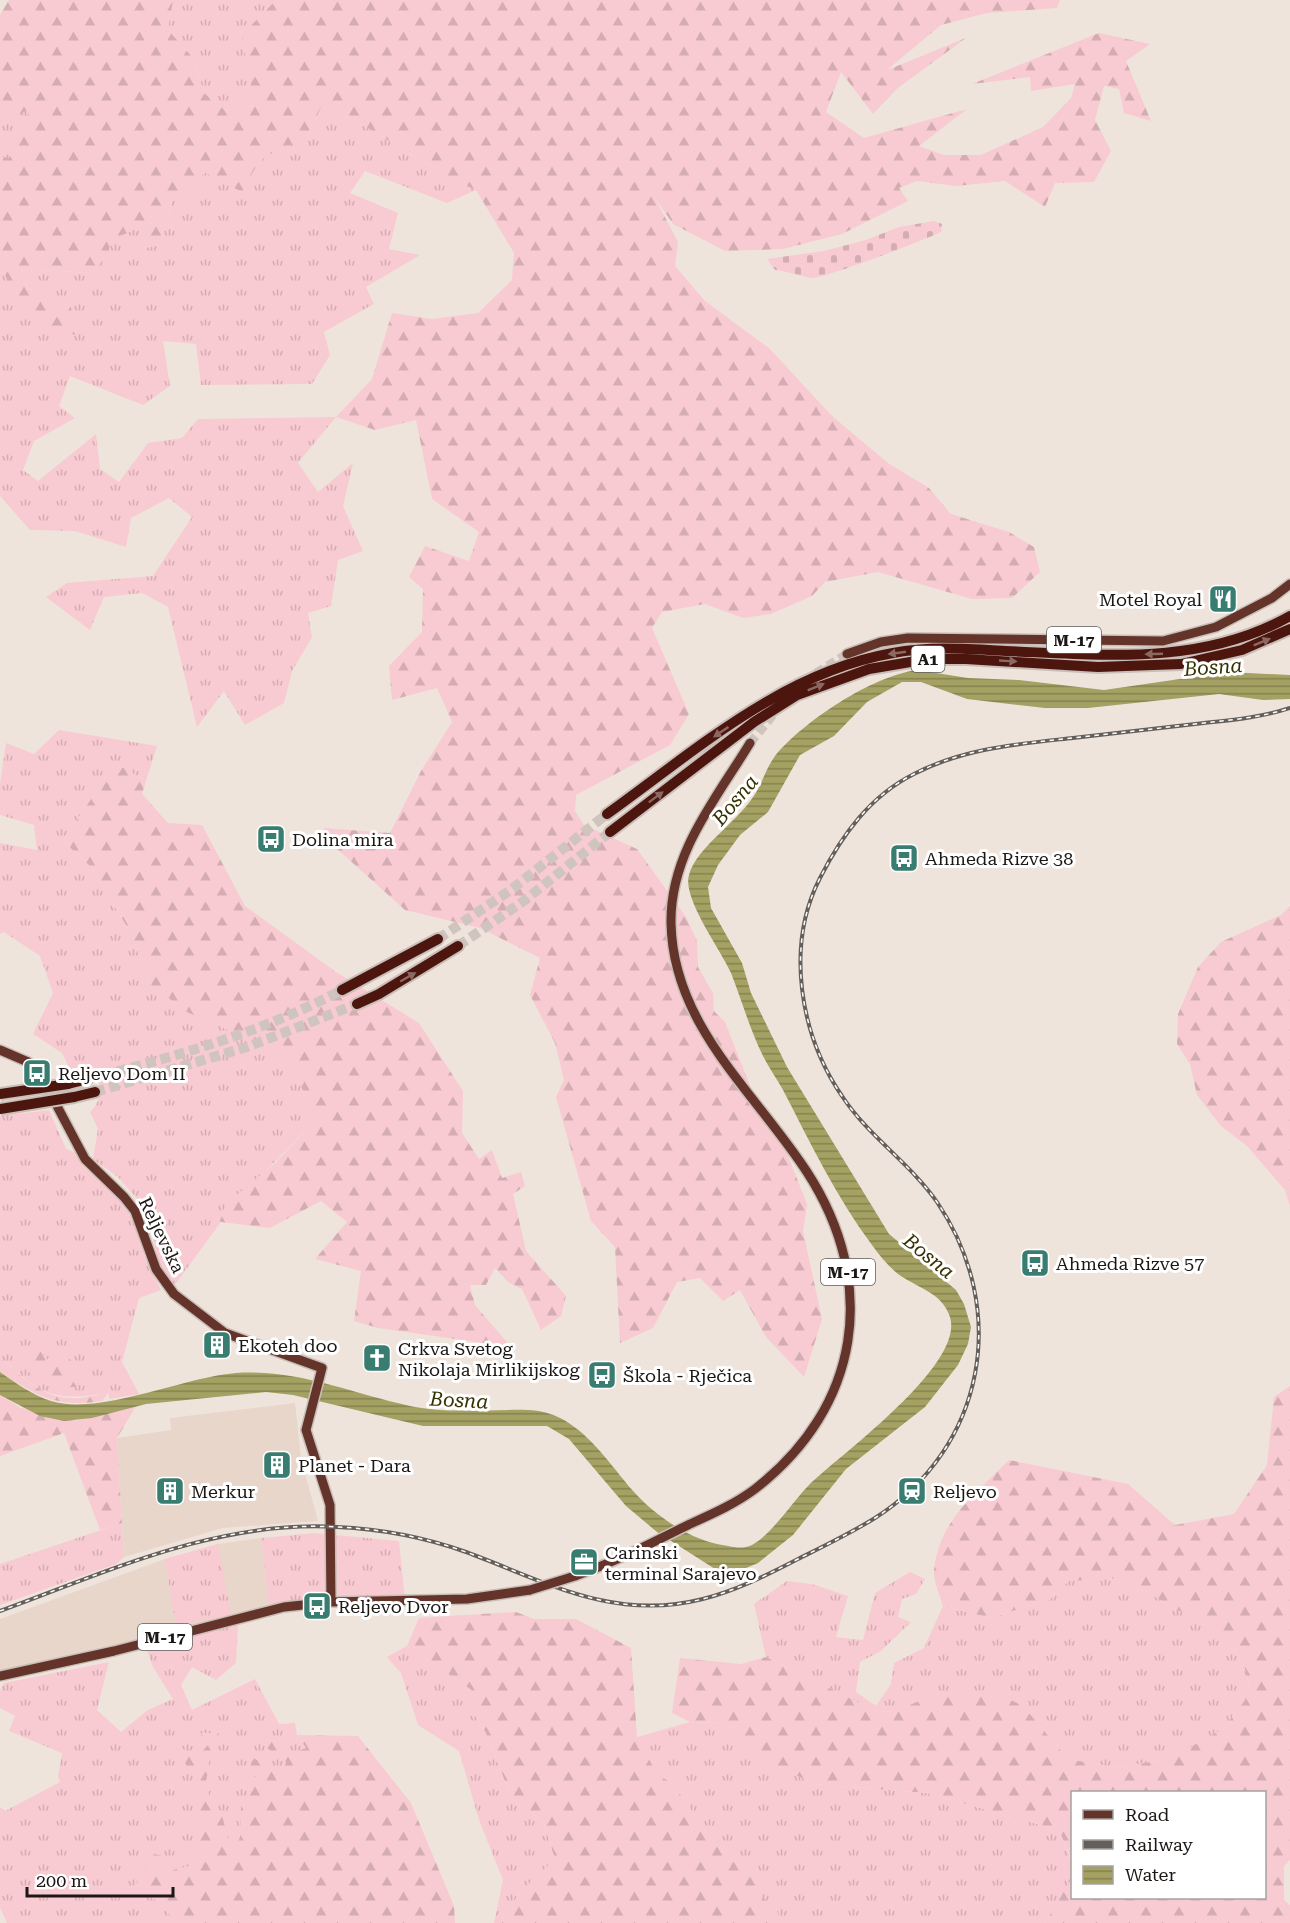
<svg xmlns="http://www.w3.org/2000/svg" width="1290" height="1923" viewBox="0 0 1290 1923" font-family="'Roboto Serif',serif">
<defs>
<pattern id="grass-tufts" width="24" height="20" patternUnits="userSpaceOnUse" patternTransform="scale(1.5)"><rect width="24" height="20" fill="#f8cad2"/><path d="M3 7l-1-3M5 7V3M7 7l1-3M15 17l-1-3M17 17v-4M19 17l1-3" fill="none" stroke="#d4adb3"/></pattern>
<pattern id="forest-firs" width="22" height="20" patternUnits="userSpaceOnUse" patternTransform="scale(1.5)"><rect width="22" height="20" fill="#f8cad2"/><path d="M5 1l3.5 6h-7zM16 11l3.5 6h-7z" fill="#d4adb3"/></pattern>
<pattern id="cemetery-stones" width="16" height="16" patternUnits="userSpaceOnUse" patternTransform="scale(1.5)"><rect width="16" height="16" fill="#f8cad2"/><path d="M2 7V4a2 2 0 0 1 4 0v3zM10 15v-3a2 2 0 0 1 4 0v3z" fill="#d4adb3"/></pattern>
<pattern id="water-rules" width="6" height="5" patternUnits="userSpaceOnUse" patternTransform="scale(1.5)"><rect width="6" height="5" fill="#a4a162"/><path d="M0 2.5h6" fill="none" stroke="#858250"/></pattern>
</defs>
<rect width="100%" height="100%" fill="#efe4dc"/>
<!-- built -->
<path fill="#e8d6ca" d="M295 1403 301 1458 318 1521 223 1528 124 1557 117 1438 171 1430 170 1418Z
M261 1538 269 1610 0 1676V1619L165 1559 218 1544Z"/>
<!-- grass -->
<path fill="url(#grass-tufts)" d="M173 0H276L252 84 254 105 226 111 204 93 193 58 167 30Z
M321 107 361 124 459 183 476 190 447 203 365 171 350 193 398 213 389 249 420 255 366 287 374 304 324 332 330 355 312 384 201 385 196 344 163 341 170 386 143 405 70 376 59 406 75 418 34 441 23 470 38 481 96 434 100 469 119 482 148 443 182 438 198 419 336 417 298 463 318 492 353 463 343 506 363 551 338 560 331 606 308 613 312 637 292 671 284 703 245 725 224 691 197 727 168 607 142 593 104 597 90 630 46 597 67 583 153 576 192 517 169 498 131 518 126 547 75 531 30 530 0 496V277L4 272 27 318 71 307 28 288 21 269 92 273 107 254 111 240 152 221 144 248 160 245 173 196 187 198 204 172 242 191C262 153 262 154 304 144Z
M31 108 9 159 0 156V125Z
M59 730 157 746 146 781 115 763 63 841 90 866 132 935 149 983 291 1058 314 1122 218 1219 221 1222 174 1286 159 1265 152 1232 139 1201 118 1177 93 1159 98 1129 90 1112C103 1099 102 1087 94 1071L72 1073 62 1053 33 1034 53 993 40 956 4 932 0 934V843L37 850 34 825 0 815V784L6 743 34 754Z
M49 1110 66 1149 79 1154 85 1168 122 1201 135 1224 144 1255 161 1290 139 1298 122 1362 139 1394 110 1399 108 1393C53 1402 41 1395 0 1357V1116Z
M122 1523 124 1557 116 1564 0 1605V1564Z
M314 1533 399 1541 405 1600 269 1610 261 1538Z
M218 1544 231 1615 176 1626 165 1559Z
M910 1572 925 1579 916 1594 902 1599 898 1617 911 1622 881 1651 860 1662 856 1692 876 1706 891 1684 894 1663 924 1648 943 1606 991 1618 1050 1599 1069 1580 1122 1578 1227 1638 1244 1665 1249 1685 1245 1700 1223 1729 1195 1746 1171 1758 1118 1768 1068 1759 1023 1706 937 1693 896 1711 878 1712 766 1657 754 1604 787 1581 812 1584 848 1596 836 1637 863 1640 875 1593Z
M238 1625 236 1663 216 1680 192 1667 181 1685 192 1710 255 1679 279 1724 295 1723 297 1735 306 1748 294 1752 382 1923H7L0 1908V1807L5 1811 60 1782 58 1776 62 1753 9 1731 15 1716 0 1708V1691L4 1683 109 1662 97 1710 121 1732 148 1710 173 1699 153 1667 146 1648Z
M407 1646 473 1691 467 1703 486 1733 512 1799 543 1821 555 1859 519 1893 501 1923H494L503 1880 479 1820 459 1751 418 1725 401 1673 387 1657Z
M690 1722 727 1723 765 1759 813 1784 927 1793 1059 1830C1082 1880 1072 1879 1045 1923H782L774 1905 758 1896V1883L714 1843 673 1784 657 1775 637 1737Z"/>
<!-- forest -->
<path fill="url(#forest-firs)" d="M9 0H173L168 30 193 58 204 93 226 111 254 105 242 35 276 0H1060L1057 8 987 13 941 25 887 70 966 38 898 88 873 114 841 72 826 112 864 138 967 109 919 146 944 155H981L1043 127 1071 98 1075 84 1031 91 1030 77 972 84 1099 33 1150 44 1126 61 1151 121 1124 113 1119 89 1104 86 1095 120 1111 151 1094 182 1055 183 1045 207 1005 181 956 186 917 181 899 188 908 201 842 234 783 249 725 251 673 224 655 198 678 242 675 266 705 301 770 349 832 416 888 463 929 488 951 514 1009 532 1034 547 1040 572 1012 598 972 599 878 572 825 582 812 596 771 614 743 618 705 604 662 612 652 628 689 714 670 745 576 795 575 811 584 825 637 849 686 917 697 941 698 967 713 993 714 1011 725 1022 760 1111 785 1148 807 1204 803 1231 822 1319 804 1377 766 1337 740 1290 723 1301 700 1278 677 1282 653 1328 620 1343 615 1247 591 1221 556 1097 564 1080 555 1043 530 995 540 958 480 928 405 910 336 848 323 828 390 833 421 771 452 722 437 688 392 700 389 666 422 632 423 589 409 577 425 546 469 561 479 532 432 499 416 420 375 430 336 417 372 379 392 313 432 319 478 313 512 280 514 253 476 190 459 183 361 124 321 107 304 144C262 155 262 153 242 192L204 172 187 198 173 196 160 245 143 248 152 222 111 240 108 254 92 273 21 269 28 288 71 307 75 335 26 318 4 273 0 277V156L9 158 30 109 0 125V15Z
M115 763 146 781 142 794 168 823 202 825 245 906 336 972 419 1023 463 1091 462 1133 479 1159 492 1150 502 1178 521 1172 525 1186 513 1194 526 1251 566 1296 561 1316 541 1330 522 1289 508 1282 495 1268 486 1285H470L475 1305 511 1347 378 1328 354 1321 361 1271 315 1259 347 1222 321 1201 270 1228 221 1222 218 1219 227 1203 274 1164 314 1122 291 1058 187 1012 149 983 132 935 90 866 63 841Z
M1290 906V1206L1285 1190 1247 1146 1221 1126 1197 1095 1190 1064 1177 1044 1178 1014 1198 967 1221 942 1281 915Z
M32 1349 40 1351 50 1362 67 1357C76 1364 83 1373 80 1385 58 1393 29 1382 22 1359Z
M0 1357C19 1375 43 1398 71 1398 83 1399 96 1395 108 1393L102 1401C56 1408 37 1396 0 1372Z
M1290 1386V1860L1284 1866V1900L1290 1905V1923H1045L1072 1878V1898H1264V1792H1072V1860L1059 1830 927 1793 813 1784 765 1759 727 1723 690 1722 672 1713 680 1658 741 1664 766 1657 878 1712 896 1711 937 1693 990 1690 1023 1706 1068 1759 1118 1768 1171 1758 1223 1729 1245 1700 1249 1685 1244 1665 1227 1638 1122 1578 1069 1581 1050 1599 991 1618 943 1606C940 1596 933 1580 934 1570 940 1518 976 1494 1009 1460L1128 1484 1175 1525 1234 1514 1267 1465 1274 1397Z
M0 1395 21 1408 76 1421 136 1406 117 1438 122 1523 100 1530 64 1433 0 1456Z
M516 1612 534 1619H576L631 1648 637 1737 657 1774 673 1784 714 1843 758 1883 759 1896 774 1905 782 1923H501L519 1893 555 1859 543 1821 512 1799 486 1733 467 1703 473 1691 407 1646 419 1618Z
M201 1733H219L210 1758 206 1782 210 1799 221 1812 233 1857 241 1834V1805L248 1808 249 1786 257 1774 250 1769 252 1757 282 1775 286 1762 267 1748 273 1740 291 1753 306 1748 297 1735 358 1736 411 1803 454 1906 455 1923H176L161 1903 134 1888 154 1854 164 1856 162 1871 169 1876 173 1870 189 1866 197 1855V1784L175 1745 198 1756 209 1744Z"/>
<!-- cemetery -->
<path fill="url(#cemetery-stones)" d="M934 221 942 224 941 232C924 240 824 279 811 278 799 276 788 271 775 270L767 259 824 251 866 240 899 227Z"/>
<!-- water -->
<path fill="url(#water-rules)" d="M917 670 968 678 1019 680 1104 690 1228 672 1290 675V699L1263 700 1219 694 1088 708H1045L967 699 921 682H902L867 702 834 736 800 755 768 812 740 835 718 865 708 887 711 908 742 963 751 993 787 1067 889 1234 956 1290 964 1304 971 1327 968 1344 958 1365 925 1407 846 1469 793 1535 758 1563 739 1571 715 1569 657 1532 626 1506 569 1439 547 1426H423L293 1395 266 1392 146 1404 92 1418 64 1421 40 1416 0 1395V1372C16 1383 32 1395 51 1401 100 1416 183 1377 236 1373 298 1369 350 1393 410 1406 448 1414 489 1409 528 1410 577 1411 605 1459 634 1492 655 1515 686 1537 717 1544 725 1545 737 1549 746 1547 766 1543 793 1501 809 1485 841 1454 965 1365 950 1317 942 1292 917 1288 898 1274 888 1266 879 1255 872 1245 836 1197 810 1142 783 1090 777 1079 769 1068 763 1056 750 1030 742 1001 731 973 721 950 682 898 689 875 697 846 740 821 757 791 763 780 767 767 775 756 804 721 872 676 917 670Z"/>
<g fill="none" stroke-linecap="round" stroke-linejoin="round">
<!-- major-tunnel -->
<path stroke="#cfc5be" stroke-width="9" stroke-dasharray="9 4.5" stroke-linecap="butt" d="M816 673 847 654
M750 743 777 710"/>
<!-- highway-tunnel -->
<path stroke="#cfc5be" stroke-width="10" stroke-dasharray="10 5" stroke-linecap="butt" d="M438 939 512 889 607 814
M458 946 525 900 610 832
M88 1079C174 1057 263 1032 342 990
M95 1092 247 1047 357 1004"/>
<!-- major casing -->
<g stroke="#c9bfb8" stroke-width="12">
<path id="major" d="M847 654 881 642 908 638 1163 641 1216 627 1272 598 1290 584
M0 1050 28 1062 38 1070 85 1159 124 1197 135 1211 156 1269 174 1294 225 1333 322 1368 306 1430 330 1505 331 1602
M575 1576C615 1562 652 1543 690 1524 712 1514 735 1504 755 1489 861 1407 879 1283 807 1172 755 1092 673 1026 671 923 670 853 716 799 750 743
M0 1676 114 1651 284 1607 331 1602 467 1599 530 1590"/>
</g>
<!-- highway casing -->
<g stroke="#c9bfb8" stroke-width="14">
<path id="highway" d="M607 814C695 751 783 672 893 653 930 646 969 649 1006 651 1103 655 1202 666 1290 616
M610 832 754 722 797 695 869 669 928 659H966L1098 667 1181 664 1242 650 1290 629
M342 990 438 939
M357 1004 379 994 458 946
M68 1084 88 1079
M74 1097 95 1092"/>
</g>
<!-- major -->
<use href="#major" stroke="#64342b" stroke-width="9"/>
<!-- highway -->
<use href="#highway" stroke="#4c160e" stroke-width="10"/>
<!-- rail casing -->
<g stroke="#655f5b" stroke-width="4">
<path id="rail" d="M0 1611C109 1571 218 1520 337 1527 381 1529 424 1537 466 1552 510 1568 554 1590 600 1600 677 1617 731 1594 798 1559 824 1546 851 1533 875 1518 986 1447 1010 1310 937 1202 910 1163 868 1136 842 1096 800 1035 785 946 820 878 842 835 870 796 914 774 964 748 1018 744 1073 738 1117 733 1160 728 1204 723 1232 720 1263 717 1290 708"/>
</g>
<!-- rail -->
<use href="#rail" stroke="#fff" stroke-width="1.5" stroke-dasharray="4.5" stroke-linecap="butt"/>
<!-- major-bridge casing -->
<g stroke="#c9bfb8" stroke-width="12" stroke-linecap="butt">
<path id="major-bridge" d="M530 1590 575 1576"/>
</g>
<!-- highway-bridge casing -->
<g stroke="#c9bfb8" stroke-width="14" stroke-linecap="butt">
<path id="highway-bridge" d="M0 1094 68 1084
M0 1109 74 1097"/>
</g>
<!-- major-bridge -->
<use href="#major-bridge" stroke="#64342b" stroke-width="9"/>
<!-- highway-bridge -->
<use href="#highway-bridge" stroke="#4c160e" stroke-width="10"/>
</g>
<!-- one-way arrows -->
<defs><path id="oneway-solid" d="M-6-.8H1V-3.2L6.5 0L1 3.2V.8H-6Z" transform="scale(1.5)"/></defs>
<g fill="#8b6862">
<use href="#oneway-solid" transform="translate(1262 642) rotate(-22)"/>
<use href="#oneway-solid" transform="translate(897 653) rotate(172)"/>
<use href="#oneway-solid" transform="translate(1154 654) rotate(178)"/>
<use href="#oneway-solid" transform="translate(1008 661) rotate(3)"/>
<use href="#oneway-solid" transform="translate(816 687) rotate(-22)"/>
<use href="#oneway-solid" transform="translate(721 732) rotate(146)"/>
<use href="#oneway-solid" transform="translate(656 797) rotate(-37)"/>
<use href="#oneway-solid" transform="translate(408 977) rotate(-30)"/>
</g>
<!-- icons -->
<defs>
<g id="restaurant-square" transform="scale(1.5)"><rect x="-9" y="-9" width="18" height="18" rx="4" fill="#397d71" stroke="#fff"/><path d="M-5-6h1v4h1v-4h1v4h1v-4h1v5L-1.5 .5V6h-2V.5L-5-1ZM5-6V6H3V1.5H1.5Q1.5-4 5-6Z" fill="#fff"/></g>
<g id="bus-square" transform="scale(1.5)"><rect x="-9" y="-9" width="18" height="18" rx="4" fill="#397d71" stroke="#fff"/><path d="M-5-6H5V4H4V6H2V4H-2V6H-4V4H-5ZM-3.5-4V0h7V-4ZM-3.5 1.2v1.5H-2V1.2ZM2 1.2v1.5H3.5V1.2Z" fill="#fff"/></g>
<g id="building-square" transform="scale(1.5)"><rect x="-9" y="-9" width="18" height="18" rx="4" fill="#397d71" stroke="#fff"/><path d="M-4-6H4V6H1V3H-1V6H-4ZM-2.5-4.3h1.7v1.8h-1.7ZM.8-4.3h1.7v1.8H.8ZM-2.5-1h1.7V.8h-1.7ZM.8-1h1.7V.8H.8Z" fill="#fff"/></g>
<g id="church-square" transform="scale(1.5)"><rect x="-9" y="-9" width="18" height="18" rx="4" fill="#397d71" stroke="#fff"/><path d="M-1.2-6h2.4v3.5h3.3v2.4h-3.3V6h-2.4V-.1h-3.3v-2.4h3.3Z" fill="#fff"/></g>
<g id="station-square" transform="scale(1.5)"><rect x="-9" y="-9" width="18" height="18" rx="4" fill="#397d71" stroke="#fff"/><path d="M-3-6H3Q5-6 5-4V2Q5 4 3 4L4.5 6H3L1.5 4h-3L-3 6H-4.5L-3 4Q-5 4-5 2V-4Q-5-6-3-6ZM-3.5-4v3h7v-3ZM-3.5 1v1.5H-2V1ZM2 1v1.5H3.5V1Z" fill="#fff"/></g>
<g id="office-square" transform="scale(1.5)"><rect x="-9" y="-9" width="18" height="18" rx="4" fill="#397d71" stroke="#fff"/><path d="M-6-3h4V-5.5h4V-3h4V5H-6ZM-1-4.5V-3h2v-1.5ZM-6 0V1H6V0Z" fill="#fff"/></g>
</defs>
<g fill-rule="evenodd">
<use href="#restaurant-square" x="1223" y="599"/>
<use href="#bus-square" x="271" y="839"/>
<use href="#bus-square" x="904" y="858"/>
<use href="#bus-square" x="37" y="1073"/>
<use href="#bus-square" x="1035" y="1263"/>
<use href="#building-square" x="217" y="1345"/>
<use href="#church-square" x="377" y="1358"/>
<use href="#bus-square" x="602" y="1375"/>
<use href="#building-square" x="277" y="1465"/>
<use href="#building-square" x="170" y="1491"/>
<use href="#station-square" x="912" y="1491"/>
<use href="#office-square" x="584" y="1562"/>
<use href="#bus-square" x="317" y="1606"/>
</g>
<g text-anchor="middle" dominant-baseline="central" stroke-width="6" stroke-linejoin="round" paint-order="stroke">
<!-- shield labels -->
<g fill="#fff" stroke="#5f5d5b" stroke-width="1.5">
<rect x="1047" y="627" width="54" height="26" rx="4.5"/>
<rect x="911.5" y="646" width="33" height="26" rx="4.5"/>
<rect x="821" y="1259" width="54" height="26" rx="4.5"/>
<rect x="138" y="1624" width="54" height="26" rx="4.5"/>
</g>
<g font-size="16" font-weight="bold" fill="#1b1715">
<text x="1074" y="640">M-17</text>
<text x="928" y="659">A1</text>
<text x="848" y="1272">M-17</text>
<text x="165" y="1637">M-17</text>
</g>
<!-- poi labels -->
<g font-size="18" fill="#1b1715" stroke="#fff" text-anchor="start">
<text x="1202" y="599" text-anchor="end">Motel Royal</text>
<text x="292" y="839">Dolina mira</text>
<text x="925" y="858">Ahmeda Rizve 38</text>
<text x="58" y="1073">Reljevo Dom II</text>
<text x="1056" y="1263">Ahmeda Rizve 57</text>
<text x="238" y="1345">Ekoteh doo</text>
<text x="398" y="1348">Crkva Svetog<tspan x="398" dy="21">Nikolaja Mirlikijskog</tspan></text>
<text x="623" y="1375">Škola - Rječica</text>
<text x="298" y="1465">Planet - Dara</text>
<text x="191" y="1491">Merkur</text>
<text x="933" y="1491">Reljevo</text>
<text x="605" y="1552">Carinski<tspan x="605" dy="21">terminal Sarajevo</tspan></text>
<text x="338" y="1606">Reljevo Dvor</text>
</g>
<!-- street labels -->
<g font-size="18" fill="#1b1715" stroke="#fff">
<text transform="translate(162 1235) rotate(64)">Reljevska</text>
</g>
<!-- water labels -->
<g font-size="20" font-style="italic" fill="#353200" stroke="#fff">
<text transform="translate(1213 667) rotate(-4)">Bosna</text>
<text transform="translate(735 800) rotate(-50)">Bosna</text>
<text transform="translate(929 1256) rotate(39)">Bosna</text>
<text transform="translate(459 1400) rotate(3)">Bosna</text>
</g>
</g>
<!-- legend -->
<rect x="1071" y="1791" width="195" height="108" fill="#ffffff" stroke="#a4a2a1" stroke-width="1.5"/>
<rect x="1083" y="1810" width="30" height="9" fill="#64342b" stroke="#a4a2a1" stroke-width="1.5"/>
<text x="1125" y="1821" font-size="18" fill="#1b1715">Road</text>
<rect x="1083" y="1840" width="30" height="9" fill="#655f5b" stroke="#a4a2a1" stroke-width="1.5"/>
<text x="1125" y="1851" font-size="18" fill="#1b1715">Railway</text>
<rect x="1083" y="1866" width="30" height="18" fill="url(#water-rules)" stroke="#a4a2a1" stroke-width="1.5"/>
<text x="1125" y="1881" font-size="18" fill="#1b1715">Water</text>
<!-- scale -->
<path d="M27 1887v9h146v-9" fill="none" stroke="#1b1715" stroke-width="3"/>
<text x="36" y="1887" font-size="18" fill="#1b1715" stroke="#ffffff" stroke-width="4.5" paint-order="stroke">200 m</text>
</svg>
